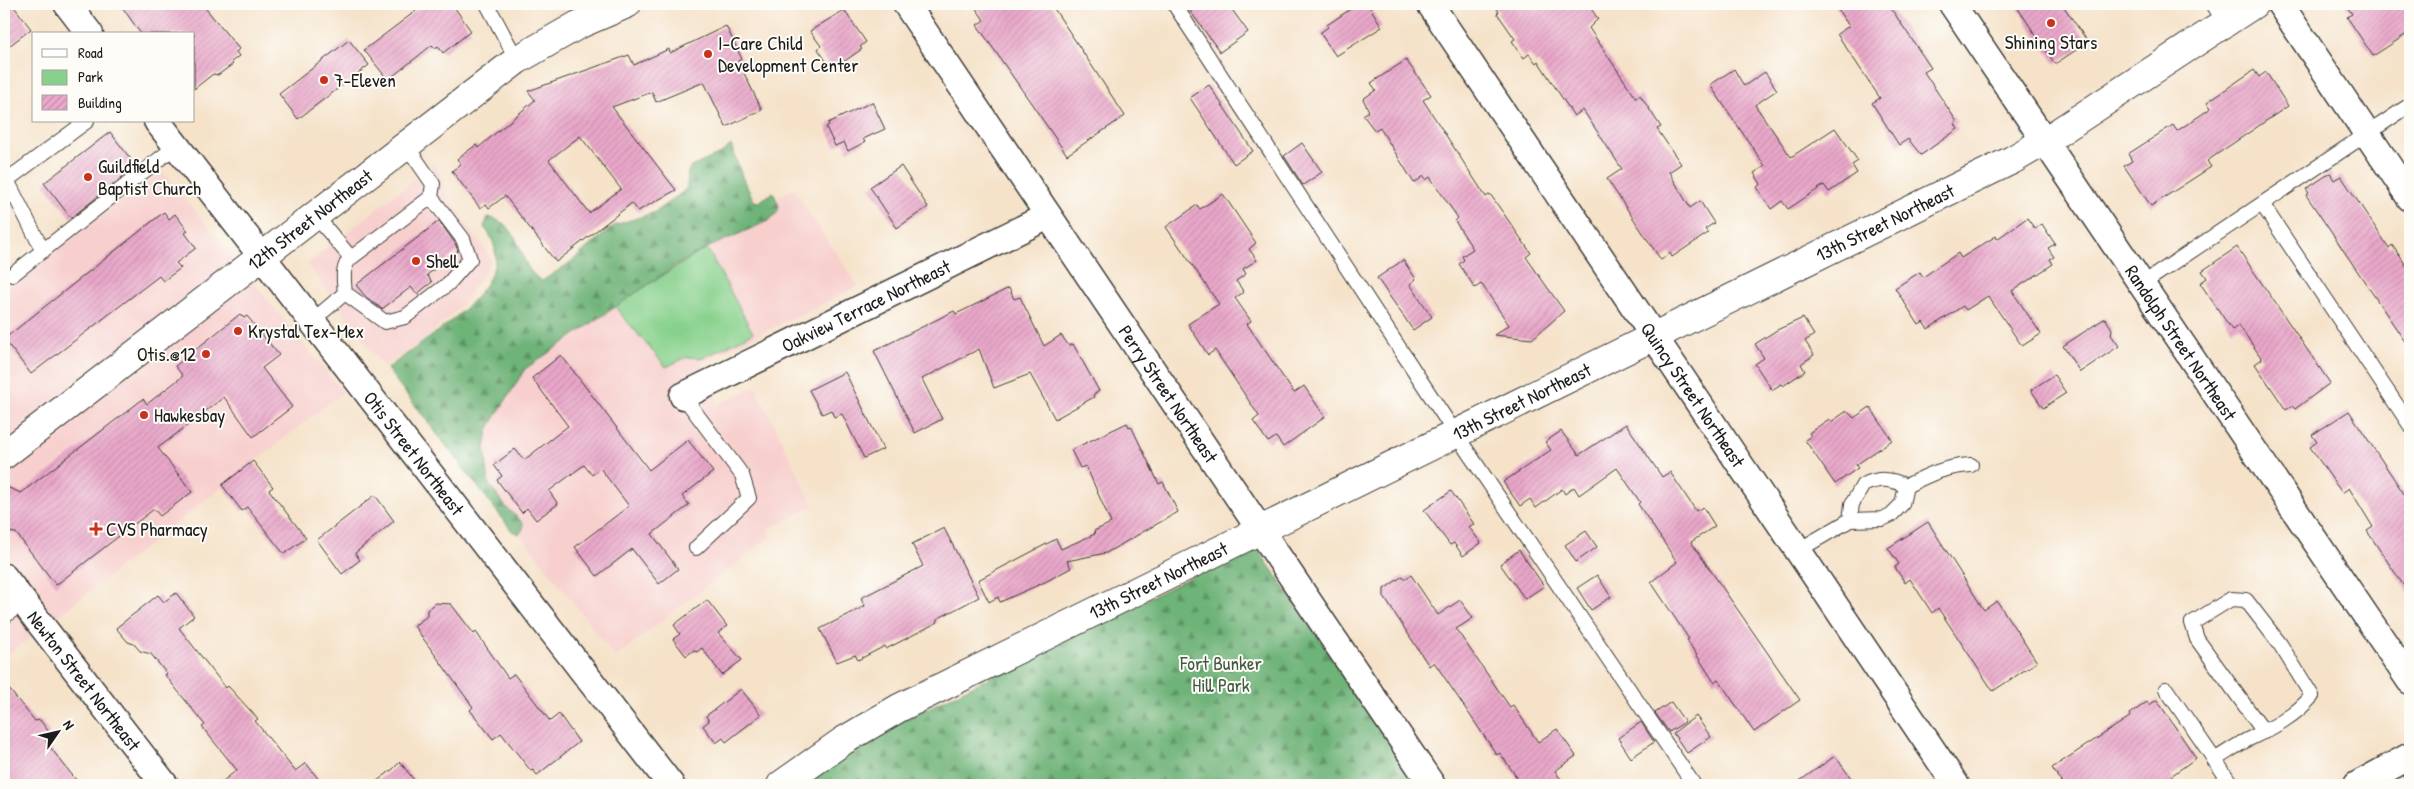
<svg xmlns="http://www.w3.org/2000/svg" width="2414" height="789" viewBox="0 0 2414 789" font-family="'Patrick Hand',sans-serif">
<defs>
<pattern id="forest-firs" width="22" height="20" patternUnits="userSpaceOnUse" patternTransform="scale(1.25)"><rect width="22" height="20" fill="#6eb378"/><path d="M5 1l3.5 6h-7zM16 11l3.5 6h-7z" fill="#5a9162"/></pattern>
<pattern id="building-hatch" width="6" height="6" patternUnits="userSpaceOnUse" patternTransform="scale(1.25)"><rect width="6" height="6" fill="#e9a7c9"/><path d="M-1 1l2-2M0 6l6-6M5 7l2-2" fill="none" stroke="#c78fac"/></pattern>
</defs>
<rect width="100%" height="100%" fill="#fdfcf7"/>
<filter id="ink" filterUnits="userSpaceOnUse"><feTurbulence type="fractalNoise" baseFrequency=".02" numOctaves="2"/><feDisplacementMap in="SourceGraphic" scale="10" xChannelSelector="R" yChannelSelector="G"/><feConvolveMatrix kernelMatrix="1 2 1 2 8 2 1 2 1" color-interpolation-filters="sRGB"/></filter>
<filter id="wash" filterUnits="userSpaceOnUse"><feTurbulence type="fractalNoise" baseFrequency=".0096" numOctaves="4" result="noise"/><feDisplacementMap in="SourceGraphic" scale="20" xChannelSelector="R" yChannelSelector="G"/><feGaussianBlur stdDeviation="1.12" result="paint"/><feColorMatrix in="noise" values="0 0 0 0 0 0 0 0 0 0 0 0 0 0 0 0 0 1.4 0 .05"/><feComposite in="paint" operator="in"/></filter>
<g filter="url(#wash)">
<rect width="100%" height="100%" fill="#f5e2c9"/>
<!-- built -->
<path fill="#f7d0ce" d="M435 163 451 202 492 260 462 305 423 341 384 367 307 264Z
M162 171 343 392 4 658V288Z
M741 174 757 207 793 189 858 286 701 363 718 405 755 386 814 506 768 529 771 537 615 657 411 392 634 227Z"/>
<!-- green -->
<path fill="#88d18d" stroke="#527654" d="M707 248 753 333 703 358 687 357 666 367 614 306Z"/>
<!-- forest -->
<path fill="url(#forest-firs)" stroke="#45684a" d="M731 145 743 179 754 201 759 202 773 192 779 206 777 213 768 221 707 248 675 266 525 369 493 421 488 430 485 449 489 485 506 507 523 523V529L519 534 512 531 387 369C421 340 531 282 484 227L488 217C527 226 514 265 542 281L568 264 615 225 653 213 683 192 687 187 688 172 691 167 720 154Z
M1255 545 1420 785H801L878 733Z"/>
<g id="blocks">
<!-- building -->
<path fill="url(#building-hatch)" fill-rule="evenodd" d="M4 4H12L31 29 4 50Z
M120 4H202L239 49 236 52 239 56 231 62 233 64 218 75 213 74 194 89V34H141Z
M425 4H452L471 31 443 53 438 46 435 48 432 45 388 80 364 50Z
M973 4H1051L1125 116 1067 155 977 25 984 20Z
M1185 4H1228L1248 32 1220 52Z
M1358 4H1368L1382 27 1336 56 1320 33 1328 27 1327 25Z
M1494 4H1588L1598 19 1589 28 1636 98 1640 95 1661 127 1657 129 1681 164 1669 172 1690 208 1700 201 1714 223 1705 229 1708 233 1672 257 1670 253 1661 260 1607 179 1622 169 1583 110 1574 116 1538 61 1536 63 1529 54 1524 58 1512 41 1515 39 1497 13 1499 12Z
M1834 4H1888L1931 68 1924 72 1957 122 1955 124 1958 129 1921 155 1908 139 1899 145 1872 103 1880 98 1837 34 1849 26Z
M2015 4H2062L2088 42 2055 64Z
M2345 4H2410V32L2373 56 2347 17 2352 14Z
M844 10 866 42 860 47 862 49 836 67 834 64 830 67 818 49 821 46 810 31Z
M726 26 742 59 738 61 762 110 726 127 704 82 656 102 652 92 612 107 676 190 638 211 632 203 556 262 505 196 489 208 486 204 480 208 452 171 461 164 457 159 476 145 478 148 535 100 528 91 629 55 634 65 669 49 670 53ZM580 136 621 189 589 213 549 160Z
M349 40 369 65 298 119 279 94Z
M1406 60 1431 95 1423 100 1486 197 1490 194 1531 253 1526 257 1564 311 1532 339 1494 335 1509 325 1483 286 1481 284 1475 288 1459 264 1464 260 1462 256 1473 249 1455 221 1458 218 1430 177 1426 180 1424 176 1414 183 1380 128 1375 131 1363 115 1369 111 1363 99 1376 90 1371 83Z
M1734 69 1744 86 1765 72 1777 90 1755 105 1791 157 1835 128 1858 161 1852 165 1857 173 1829 192 1824 185 1788 209 1782 201 1771 209 1757 187 1761 184 1754 173 1765 166 1710 85Z
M2254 70 2259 77 2266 72 2288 106 2207 161 2211 167 2151 206 2124 166 2132 161 2128 154 2173 125 2177 131 2211 108 2207 102Z
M1209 85 1253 151 1234 164 1190 98Z
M872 102 885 129 863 139 865 142 848 151 844 142 835 146 826 127 829 125 828 123Z
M110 132 136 166 71 218 44 183Z
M1302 143 1322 172 1303 185 1284 156Z
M901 166 928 207 897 228 870 187Z
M2330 173 2334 180 2341 176 2389 248 2392 245 2410 271V349L2306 195 2309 193 2306 189Z
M1223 194 1256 243 1249 249 1257 260 1243 269 1246 274 1236 281 1244 292 1235 298 1251 321 1247 324 1294 393 1304 386 1325 417 1283 447 1276 437 1268 442 1253 421 1259 416 1215 350 1208 355 1188 324 1219 304 1166 227 1197 205 1200 209Z
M164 212 169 219 175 214 188 231 185 233 196 248 176 263 181 268 163 281 159 276 31 374 4 339Z
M2027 218 2035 229 2042 224 2055 244 2048 248 2054 257 2050 259 2053 264 2012 291 2041 334 2022 346 1988 296 1966 310 1963 306 1928 329 1923 322 1919 325 1895 288 1920 272 1923 277 1958 253 1961 258 1996 236 1997 239Z
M439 221 455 243 458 251 427 275 432 282 417 294 411 287 382 309 366 297 356 285Z
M2237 247 2330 383 2295 409 2292 406 2286 410 2255 364 2262 359 2239 325 2232 330 2200 283 2207 278 2202 271Z
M1403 260 1416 279 1410 284 1432 317 1413 330 1377 278Z
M1009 288 1014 299 1020 297 1044 346 1061 335 1069 346 1073 344 1099 391 1093 395 1094 397 1055 419 1030 374 994 388 979 349 922 379 942 419 915 433 874 351 954 311 956 314Z
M240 314 244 318 247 316 279 355 262 368 292 407 253 437 224 397 158 448 192 492 160 516 154 509 56 585 16 533 4 532V486L21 493 143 399 147 404 183 376 175 366Z
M1803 318 1814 335 1805 341 1814 355 1801 364 1805 371 1783 386 1781 384 1772 390 1755 364 1764 358 1755 344 1777 330Z
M2105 318 2112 329 2111 335 2119 346 2080 372 2063 346Z
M561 355 649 470 688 440 713 472 682 496 689 505 652 534 678 569 659 584 632 549 597 576 575 547 629 506 600 468 592 475 584 465 549 491 558 504 536 520 527 508 522 513 497 480 502 476 494 465 515 449 524 460 568 426 532 378Z
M845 372 883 449 864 458 842 414 834 417 831 410 822 414 809 390Z
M2054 375 2066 393 2043 408 2031 390Z
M1870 407 1892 440 1856 465 1858 468 1835 484 1805 440 1811 436 1809 433 1829 419 1831 422 1847 411 1854 418Z
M2349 411 2410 503V595L2367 531 2373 527 2349 488 2342 493 2310 447 2317 442 2312 435Z
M1127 423 1129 427 1131 426 1159 484 1163 482 1178 512 1106 553 1067 561 1071 568 1045 582 1000 602 998 597 989 602 978 580 1056 539 1061 549 1095 534 1094 531 1111 523 1086 466 1080 468 1071 450Z
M1626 424 1662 477 1670 472 1696 511 1703 507 1715 526 1691 542 1800 700 1754 732 1718 679 1714 682 1687 640 1689 639 1651 582 1677 562 1638 504 1640 502 1617 468 1579 495 1574 487 1565 494 1562 489 1536 508 1530 499 1520 506 1503 482 1551 450 1545 442 1561 431 1579 455Z
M253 461 273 487 269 490 306 538 284 554 247 507 242 511 222 485Z
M1451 491 1474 524 1469 527 1481 543 1463 556 1454 543 1450 545 1424 510Z
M375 495 394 521 355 553 360 560 342 574 317 540Z
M1928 522 1984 610 1997 601 2037 662 1993 691 1938 608 1932 613 1910 579 1905 583 1895 567 1899 564 1888 548Z
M944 528 979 597 937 619 938 622 886 649 885 646 858 660 855 655 837 662 820 629 865 606 861 598 923 566 912 544Z
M1586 531 1597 547 1576 562 1565 545Z
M1519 550 1544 586 1525 599 1500 564Z
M1411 575 1438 615 1460 600 1473 618 1456 629 1510 707 1513 705 1538 742 1557 729 1576 756 1555 771 1565 785H1522L1500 753 1497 755 1434 662 1429 666 1384 597V589L1403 576 1405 579Z
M1597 575 1611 597 1591 610 1577 588Z
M176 593 194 616 179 628 226 688 228 686 258 719 255 721 295 771 306 763 323 785H218L237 770 202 727 205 725 165 675 167 674 151 654 140 651 134 644 128 642 116 628 158 595 164 602Z
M707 600 727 626 718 633 742 660 722 675 702 648 697 652 694 650 686 656 673 639 680 634 674 625Z
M436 603 451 604 474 634 476 632 508 678 514 674 550 721 559 714 579 742 537 775 533 770 531 771 501 733 493 739 470 710 473 707 414 626 427 616V610Z
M4 683 35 721 40 720 49 732 46 742 80 785H4Z
M741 689 761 715 726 742 723 738 716 743 703 726 709 721 706 716Z
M2157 700 2196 758 2171 776 2177 785H2064L2052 768 2131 716 2130 714 2147 702 2149 705Z
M1671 702 1685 722 1669 732 1655 713Z
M1696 716 1711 737 1687 753 1673 733Z
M1641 722 1654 742 1631 758 1618 738Z
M1835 756 1856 785H1794Z
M400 762 418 785H372L393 769Z"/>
</g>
</g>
<g filter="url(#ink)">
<use href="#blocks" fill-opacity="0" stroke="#3d3a36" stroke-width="1"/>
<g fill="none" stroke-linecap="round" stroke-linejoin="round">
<!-- service casing -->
<g stroke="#3d3a36" stroke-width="16">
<path id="service" d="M487 4 517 60
M1174 4 1455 433 1694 785
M2213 4 2225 23
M2262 204 2410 425
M315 215 351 258 431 197 433 184 406 145
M43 251 7 180 87 121
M12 275 176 146
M2142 284 2410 105
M345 293 385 322 405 317 448 284 470 259 463 239 431 197
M312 321 345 293C344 281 341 267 351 258
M683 396 742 475 749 498 696 548
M1906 486C1928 475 1946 466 1971 465
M1797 551 1850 520 1882 519 1891 515 1902 504 1906 486C1890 478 1879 478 1863 485L1852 504 1850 520
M4 617 23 602
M2166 689 2232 785
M2214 760C2226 753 2238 744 2251 738 2274 727 2295 716 2312 696L2280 644 2246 600 2231 599 2192 623 2197 639 2264 732"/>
</g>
<!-- minor casing -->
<g stroke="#3d3a36" stroke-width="29">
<g id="minor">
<path d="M67 4 90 34"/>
<path id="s1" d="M906 4 1432 785"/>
<path id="s2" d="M1430 4 1956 785"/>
<path id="s3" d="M1952 4 2410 681"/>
<path d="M2280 4 2410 198"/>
<path id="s4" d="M157 121 671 785"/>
<path id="s5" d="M683 396 1048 216"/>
<path id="s6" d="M4 577 165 785"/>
<path d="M2357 785 2410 756"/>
</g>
</g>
<!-- tertiary casing -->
<g stroke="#3d3a36" stroke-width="30">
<g id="tertiary">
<path id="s7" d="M4 455 517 60 578 25 627 4"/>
<path id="s8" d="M781 785 843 741 899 708 2012 160 2045 141 2254 4"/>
</g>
</g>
<!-- service -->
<use href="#service" stroke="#fff" stroke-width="14"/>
<!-- minor -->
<use href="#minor" stroke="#fff" stroke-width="26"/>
<!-- tertiary -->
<use href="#tertiary" stroke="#fff" stroke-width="28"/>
</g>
</g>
<!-- markers -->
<g fill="#c8321e" stroke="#fdfcf7" stroke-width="2">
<circle cx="2051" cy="23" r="5"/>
<circle cx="708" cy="54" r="5"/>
<circle cx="324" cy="80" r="5"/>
<circle cx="88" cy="177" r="5"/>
<circle cx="416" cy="261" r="5"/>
<circle cx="238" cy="331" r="5"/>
<circle cx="206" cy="354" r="5"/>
<circle cx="144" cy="415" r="5"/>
<path d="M93.5 521.5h5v5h5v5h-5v5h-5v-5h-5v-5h5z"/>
</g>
<g text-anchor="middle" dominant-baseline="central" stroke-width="4" stroke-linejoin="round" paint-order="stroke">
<!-- poi labels -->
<g font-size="19" fill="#1c1c1c" stroke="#fdfcf7" text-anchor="start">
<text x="2051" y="42" text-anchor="middle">Shining Stars</text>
<text x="718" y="43">I-Care Child<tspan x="718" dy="22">Development Center</tspan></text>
<text x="334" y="80">7-Eleven</text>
<text x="98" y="166">Guildfield<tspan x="98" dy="22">Baptist Church</tspan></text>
<text x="426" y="261">Shell</text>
<text x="248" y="331">Krystal Tex-Mex</text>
<text x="196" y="354" text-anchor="end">Otis.@12</text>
<text x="154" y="415">Hawkesbay</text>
<text x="106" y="529">CVS Pharmacy</text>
</g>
<!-- street labels -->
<g font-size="19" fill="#1c1c1c" stroke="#fdfcf7">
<text stroke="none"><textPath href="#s7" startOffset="386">12th Street Northeast</textPath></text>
<text stroke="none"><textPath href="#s8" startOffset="1240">13th Street Northeast</textPath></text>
<text stroke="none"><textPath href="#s5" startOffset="204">Oakview Terrace Northeast</textPath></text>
<text stroke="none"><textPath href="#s3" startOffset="409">Randolph Street Northeast</textPath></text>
<text stroke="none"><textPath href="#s1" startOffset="470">Perry Street Northeast</textPath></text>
<text stroke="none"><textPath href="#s2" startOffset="471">Quincy Street Northeast</textPath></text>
<text stroke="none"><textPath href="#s8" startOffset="835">13th Street Northeast</textPath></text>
<text stroke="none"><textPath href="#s4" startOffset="420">Otis Street Northeast</textPath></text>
<text stroke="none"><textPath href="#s8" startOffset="430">13th Street Northeast</textPath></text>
<text stroke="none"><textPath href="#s6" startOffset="131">Newton Street Northeast</textPath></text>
</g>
<!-- park labels -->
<g font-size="19" fill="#425b44" stroke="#fdfcf7">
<text x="1221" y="663">Fort Bunker<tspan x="1221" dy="22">Hill Park</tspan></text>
</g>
</g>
<!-- margin -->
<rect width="2414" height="789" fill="none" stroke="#fdfcf7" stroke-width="20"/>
<!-- legend -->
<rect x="32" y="32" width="162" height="90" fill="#fdfcf7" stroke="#a3a29f"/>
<rect x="42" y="49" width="25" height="8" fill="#ffffff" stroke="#a3a29f"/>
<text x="78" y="58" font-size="15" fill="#1c1c1c">Road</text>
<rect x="42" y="70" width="25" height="15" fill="#88d18d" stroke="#a3a29f"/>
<text x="78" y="82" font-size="15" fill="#1c1c1c">Park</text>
<rect x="42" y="95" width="25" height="15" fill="url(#building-hatch)" stroke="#a3a29f"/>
<text x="78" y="108" font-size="15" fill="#1c1c1c">Building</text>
<!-- north arrow -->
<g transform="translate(58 732) rotate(56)" stroke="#fdfcf7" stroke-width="4" paint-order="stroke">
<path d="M0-4L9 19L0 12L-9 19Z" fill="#1c1c1c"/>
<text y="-8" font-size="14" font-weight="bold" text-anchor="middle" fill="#1c1c1c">N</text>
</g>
</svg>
